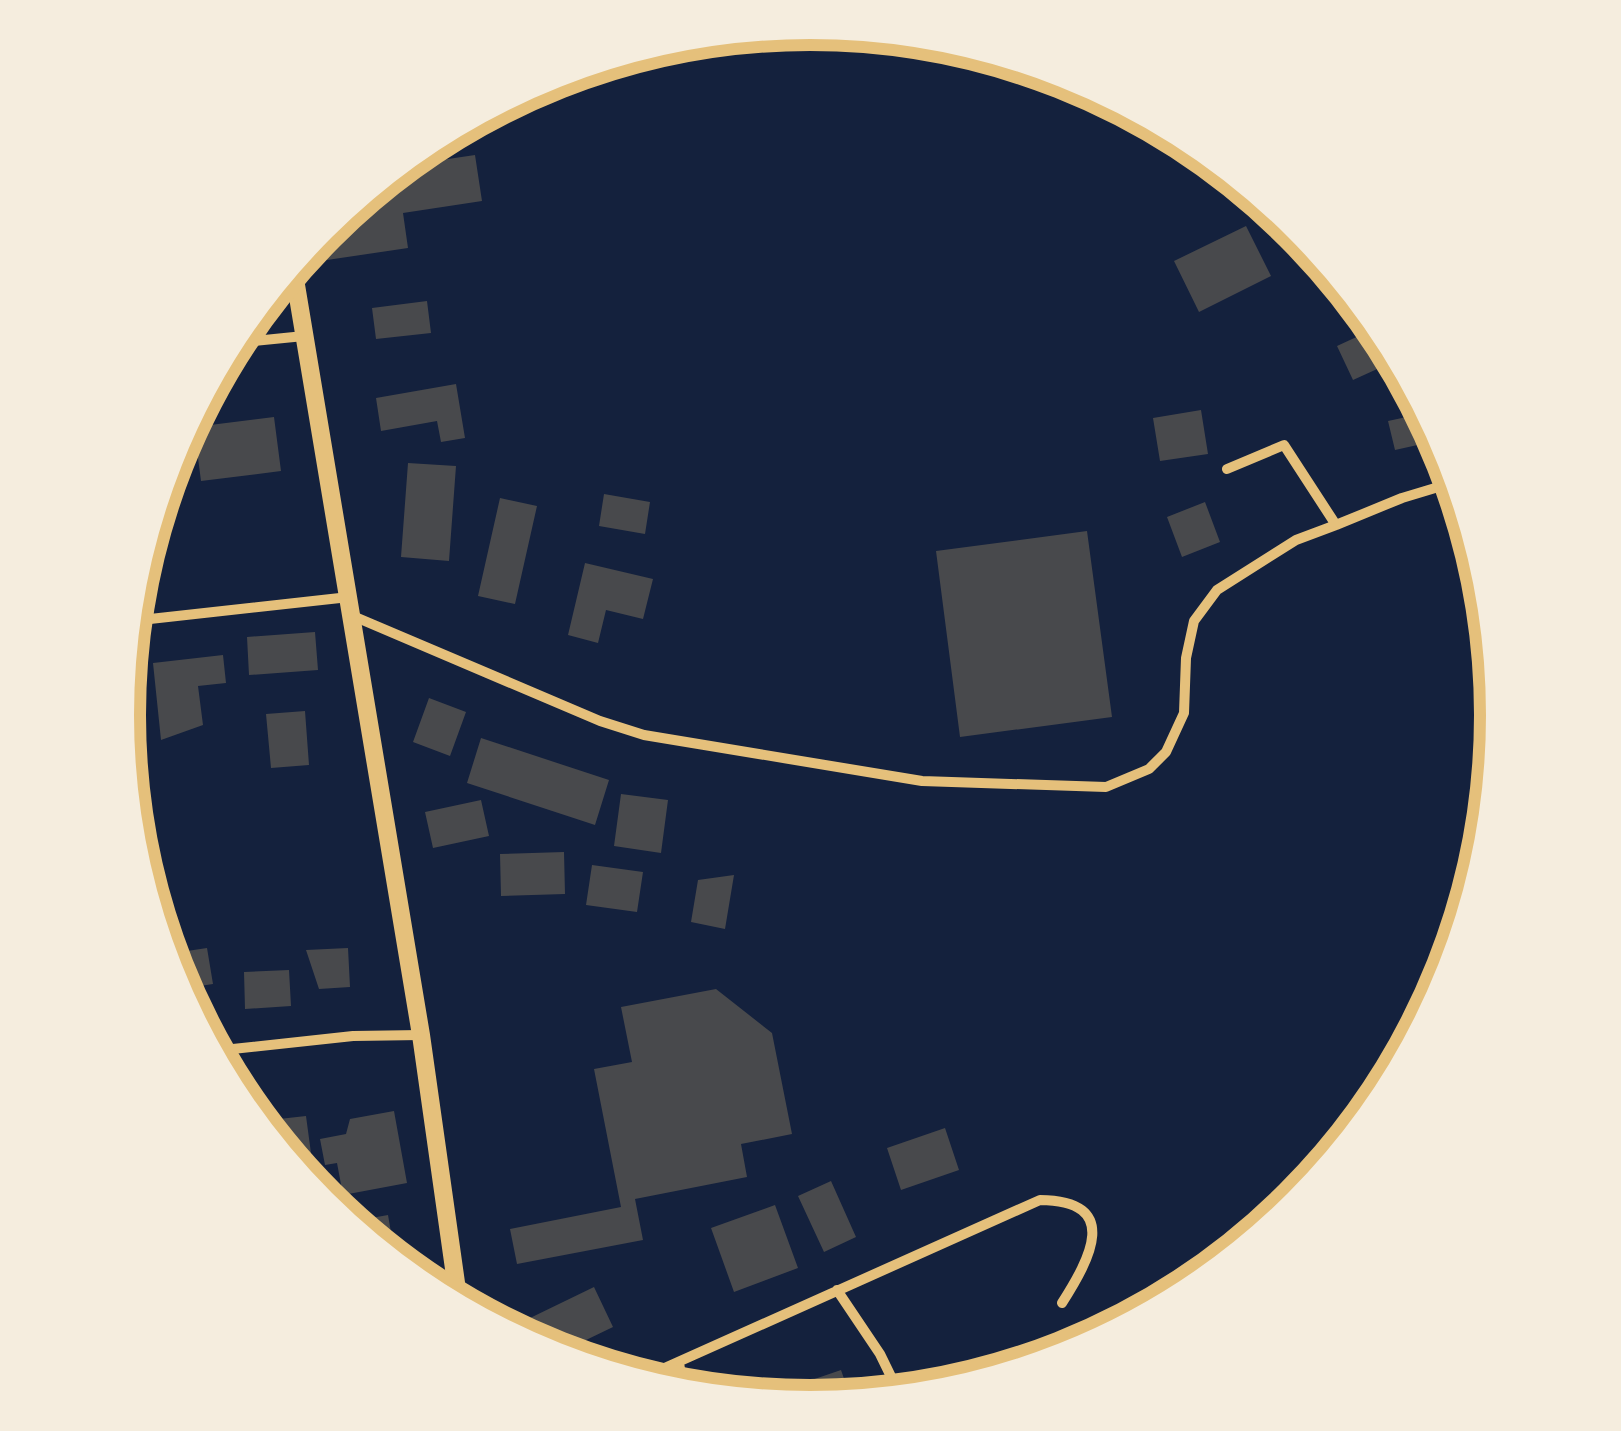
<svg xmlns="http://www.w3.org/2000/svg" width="1621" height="1431" viewBox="0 0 1621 1431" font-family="Raleway,sans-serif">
<rect width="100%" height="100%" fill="#14213d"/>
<!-- building -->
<path fill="#48494c" d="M475 155 482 201 403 213 408 248 327 260 323 231 368 193 378 192 377 186 401 166Z
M1291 224 1297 229 1326 264 1307 270Z
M1246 226 1271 276 1199 312 1174 261Z
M427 301 431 333 376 339 372 308Z
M1378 327 1397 360 1353 380 1337 346Z
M456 384 465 438 441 442 437 421 381 431 376 398Z
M1201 410 1208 454 1160 461 1153 418Z
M1425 413 1440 440 1395 450 1388 421Z
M274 417 281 471 201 481 194 427Z
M408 463 456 466 449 561 401 557Z
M604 494 650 502 645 534 599 526Z
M500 498 537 506 515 604 478 596Z
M1205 502 1220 542 1182 557 1167 517Z
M1087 531 1112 717 960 737 936 551Z
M150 548 155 588 135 590 146 549Z
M585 563 653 579 643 619 606 610 598 643 568 635Z
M315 632 318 670 249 675 247 637Z
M223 655 226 683 198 686 203 725 161 740 153 663Z
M127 674 133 716 123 717V715Z
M429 698 466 712 450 756 413 742Z
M305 711 309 765 271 768 266 714Z
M481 738 609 780 595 825 467 783Z
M621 794 668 800 661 853 614 846Z
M481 800 489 836 433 848 425 812Z
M564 852 565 894 501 896 500 854Z
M592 865 643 872 637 912 586 905Z
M734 875 725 929 691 922 698 880Z
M207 948 213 984 180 989 167 954Z
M348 948 350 987 319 989 306 950Z
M289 970 291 1006 245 1009 244 972Z
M716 989 772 1033 792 1134 741 1144 747 1177 635 1199 643 1240 517 1264 510 1229 621 1207 594 1069 632 1062 621 1007Z
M394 1111 407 1183 343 1195 337 1163 325 1165 320 1139 346 1134 350 1119Z
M306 1116 313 1168 298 1170 272 1139 270 1120Z
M945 1128 959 1170 901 1190 887 1148Z
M831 1181 856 1237 824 1252 798 1196Z
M775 1205 798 1268 734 1292 711 1228Z
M388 1215 396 1261 349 1222Z
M594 1287 613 1327 557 1354 542 1349 528 1319Z
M841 1370 850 1396 873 1388 876 1397 804 1403 797 1385Z"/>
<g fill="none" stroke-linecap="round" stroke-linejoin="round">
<!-- minor -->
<path stroke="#e5c07b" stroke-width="10" d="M233 343 304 336
M1227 469 1284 445 1336 525 1402 498 1455 482
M353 616 600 721 644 735 922 781 1106 787 1149 769 1166 752 1184 713 1186 658 1194 621 1217 590 1296 540 1336 525
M132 621 349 597
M214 1051 353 1036 421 1035
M837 1290 880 1354 900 1395
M679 1362 683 1391
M640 1379 1040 1200C1122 1201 1090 1259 1062 1303"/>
<!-- tertiary -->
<path stroke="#e5c07b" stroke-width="18" d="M293 267 421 1035 459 1304"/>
</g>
<!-- crop -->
<path d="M0 0H1621V1431H0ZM140 715a670 670 0 1 1 1340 0a670 670 0 1 1-1340 0Z" fill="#f5edde" fill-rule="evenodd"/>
<path fill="none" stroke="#e5c07b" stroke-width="12" d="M140 715a670 670 0 1 1 1340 0a670 670 0 1 1-1340 0Z"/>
</svg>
